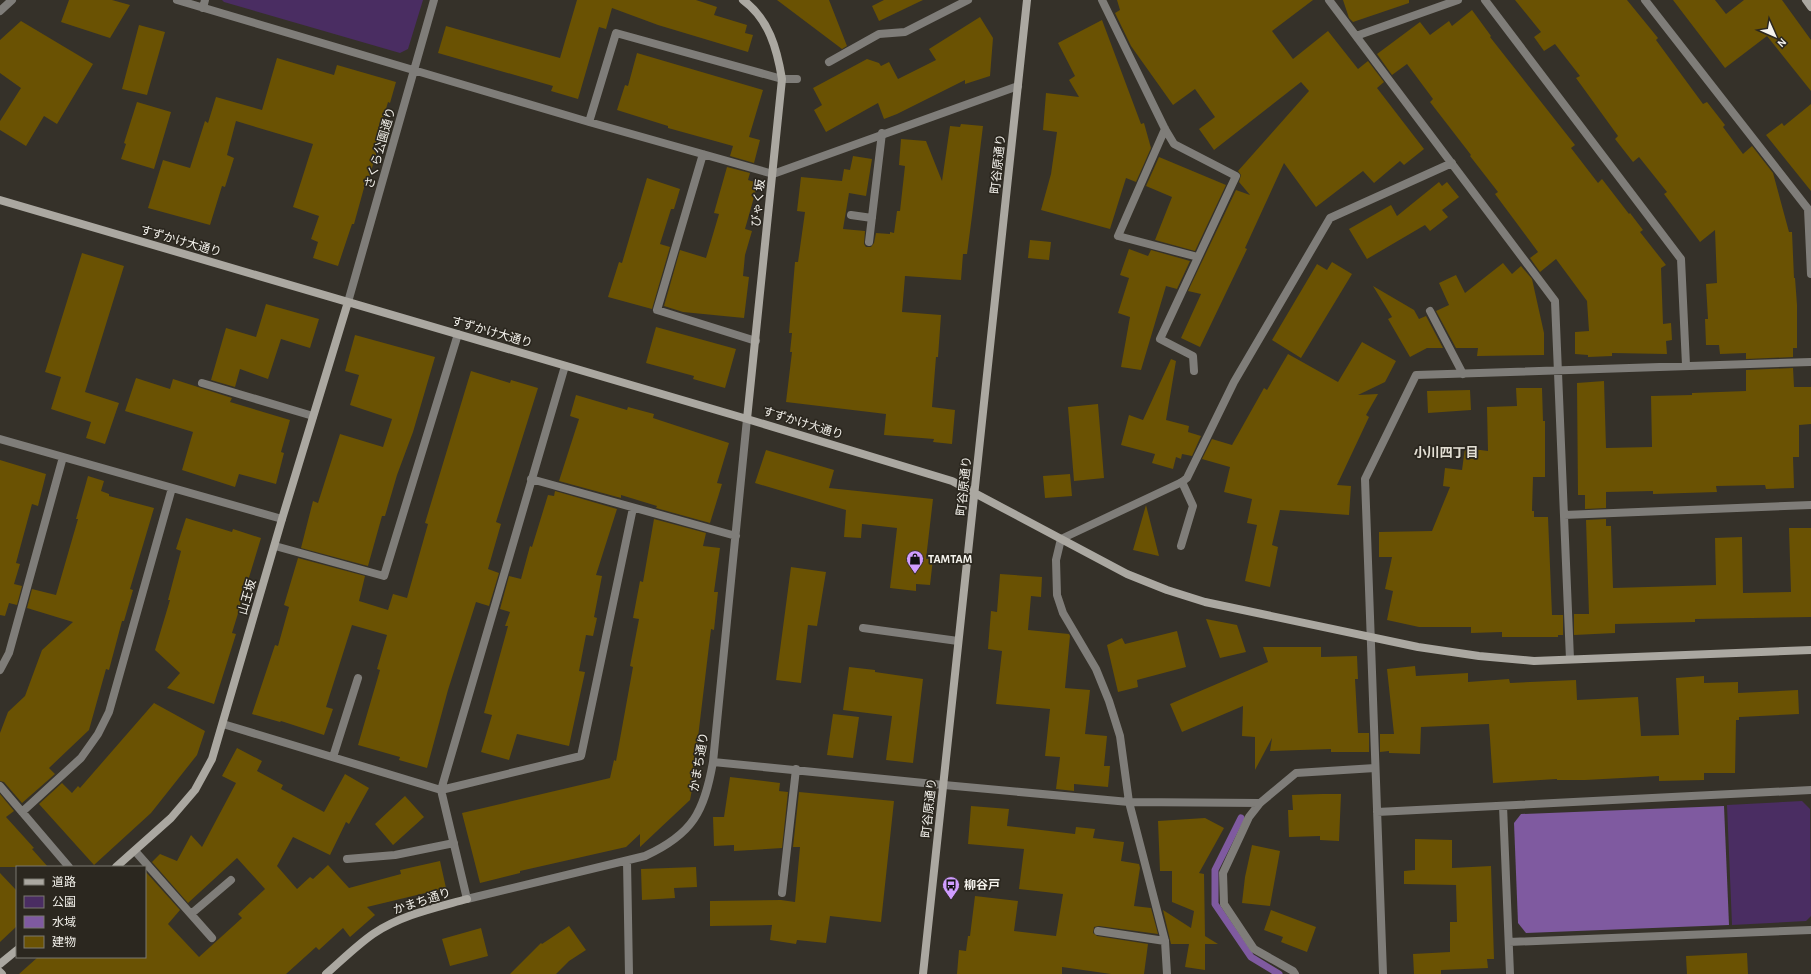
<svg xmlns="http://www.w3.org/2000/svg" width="1811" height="974" viewBox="0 0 1811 974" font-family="'Alegreya Sans','Noto Sans JP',sans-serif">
<rect width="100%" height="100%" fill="#353129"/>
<!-- green -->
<path fill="#4a2d62" d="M222 0H423L408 49 400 53 224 2Z
M1802 801 1810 809 1811 916 1806 921 1732 925 1727 805Z"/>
<!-- water -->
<path fill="#7f5aa0" d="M1724 806 1729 925 1526 933 1518 923 1514 823 1521 814Z"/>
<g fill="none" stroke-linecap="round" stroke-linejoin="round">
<!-- stream -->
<path stroke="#7f5aa0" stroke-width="7" d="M1241 818 1215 870V904L1251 957 1279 974"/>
</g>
<!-- building -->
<path fill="#6a5203" d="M69 0H112L130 5 110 38 61 22Z
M577 0H696L717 7 714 15 747 25 745 33 753 35 748 52 658 25 612 8 606 29 599 27 578 99 551 91 553 86 438 53 446 26 560 58Z
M777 0H829L847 46 842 49Z
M884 0H923L879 21 872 6Z
M1117 0H1313L1272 31 1293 59 1328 31 1358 69 1368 61 1384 82 1377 88 1424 149 1404 165 1400 161 1374 183 1363 171 1316 207 1284 163 1245 248 1247 249 1200 347 1181 338 1201 294 1188 291 1236 190 1250 195 1239 182 1241 175 1238 171 1309 91 1301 82 1214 150 1199 129 1215 117 1195 89 1173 105 1131 46 1115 13 1120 10Z
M1343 0H1409V3L1353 22 1349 18Z
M1515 0H1627L1658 38 1656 40 1703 104 1707 102 1725 125 1723 127 1743 154 1752 146 1773 173 1789 232H1792L1794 278H1795L1797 305V348H1793V357L1746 359V353L1720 354 1719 345H1706L1705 319H1708L1706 284 1717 283 1715 230 1700 242 1664 194 1667 192 1639 157 1633 162 1615 139 1618 136 1576 78 1580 76 1555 44 1544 51 1534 37 1541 32Z
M1673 0H1715L1726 14 1744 0H1782L1811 40V91L1767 36 1725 68Z
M1472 10 1491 36 1490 37 1575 145 1571 148 1598 183 1602 179 1629 214 1630 213 1643 230 1640 232 1666 265 1661 268 1663 324 1671 323 1672 340 1666 341 1667 354 1612 353V356L1588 357V355L1575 354V332L1589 331 1587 301 1556 259 1540 272 1530 258 1538 252 1495 194 1498 192 1470 156 1471 155 1430 102 1433 99 1407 64 1392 75 1377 54 1420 22 1430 35 1449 21 1452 26Z
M980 17 993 38 990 76 965 84V80L897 114 884 119 878 103 826 132 814 110 822 105 813 88 867 59 879 63 881 66 889 62 898 79 936 60 929 49Z
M1102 20 1141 124 1144 123 1151 148 1136 182 1126 178 1110 229 1041 210 1051 174 1057 132 1043 130 1046 93 1079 97 1069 80 1075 76 1058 43Z
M21 21 93 64 57 124 44 116 26 146 0 130V121L21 88 0 73V40Z
M139 25 165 32 147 95 122 89Z
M637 53 763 90 749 137 760 140 754 163 730 156 733 146 668 128V126L617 110 625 85 628 86Z
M277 58 334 75 337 65 396 82 390 103 388 102 374 150 377 151 369 178 367 177 354 224H352L338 266 313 258 318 242 311 239 319 216 293 207 313 144 236 121 227 155 234 158 225 187 222 186 210 225 148 208 163 160 190 168 205 121 208 123 216 97 262 110Z
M137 102 171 112 154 169 121 159 126 144 124 143Z
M1811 104V191L1766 135 1782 123 1784 126Z
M961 124 983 126 972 216 967 254H963L961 280 905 276 902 312 941 315 938 357H936L932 407 955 410 952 444 933 442 934 439 884 435 886 414 786 402 792 352H790L792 333H789L795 262H798L805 212 797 211 801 177 842 181 844 169 850 170 853 156 872 159 866 196 849 193 843 229 865 231 864 244 866 247H871L874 243 876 233 890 234V232L894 233 897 211H900L905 166 899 165 901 139 926 141 942 181 950 126 960 127Z
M1159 157 1226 185 1195 251 1155 240 1172 197 1146 186Z
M727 167 750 173 748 180 758 183 745 229 752 231 745 255 743 276 749 277 744 318 683 312 664 306 680 250 706 258 719 214 714 213Z
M647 178 680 189 674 209H671L660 244 670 247 652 309 608 297 619 262 622 263Z
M1439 182 1442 186 1447 182 1459 197 1442 210 1448 217 1430 231 1425 225 1367 259 1349 229 1391 205 1397 216Z
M1030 240 1051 242 1049 260 1028 258Z
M1129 249 1148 256 1151 250 1190 261 1177 289 1166 286 1141 370 1121 367 1130 317 1118 313 1129 278 1120 275Z
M82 253 124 266 85 392 119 403 105 444 86 438 91 422 51 409 61 377 45 372Z
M1332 262 1352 274 1301 358 1272 340 1317 264 1327 270Z
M1503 263 1512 274 1521 266 1532 279 1544 333V355L1477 356 1478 348H1456L1436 311 1449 305 1439 283 1456 275 1465 293Z
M1373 286 1414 310 1419 319 1426 316 1443 348H1427L1410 357 1388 319 1392 317Z
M266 304 319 319 310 348 281 339 268 379 240 369 235 387 211 380 226 328 256 337Z
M656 327 736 349 725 388 693 379 694 376 646 363Z
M355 335 435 357 413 432 397 475 385 516H382L368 566 301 548 313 501 318 503 340 434 383 447 392 419 350 405 359 375 345 371Z
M1362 342 1396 361 1385 382 1358 395 1378 394 1366 415 1369 417 1337 485 1351 486 1349 515 1280 510 1272 545 1278 547 1270 587 1245 581 1257 525 1247 523 1252 499 1224 492 1230 467 1202 459 1212 439 1232 445 1264 388 1267 390 1288 354 1338 382Z
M1171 359 1176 361 1166 420 1189 426 1188 432 1201 436 1192 456 1182 454 1181 459 1176 457 1173 469 1152 463 1155 454 1121 445 1129 415 1143 420Z
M1793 368 1794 387H1811V424L1799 425V457H1793L1794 488 1766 489 1765 485 1716 486 1717 492 1653 494V491L1606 492V508L1585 509V495H1578L1577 383 1604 381 1606 448 1652 447 1651 396 1692 395V393L1746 391V370Z
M471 371 510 383 511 380 538 388 496 522 501 524 488 569 499 573 489 606 476 602 448 690 427 768 399 760 400 757 358 745 380 670 377 669 387 635 352 625 326 707 333 709 324 735 281 721 280 722 252 714 275 645 278 646 289 607 284 605 298 558 365 576 359 601 388 610 393 594 407 598 428 524 425 523Z
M136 378 170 389 173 379 232 398 230 402 290 420 281 452 284 453 276 484 239 474 235 487 182 470 193 432 125 411Z
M1516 388H1542L1543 421H1545V477H1533L1532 511H1534V517H1548L1552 615H1563V635H1558V637H1502V632L1471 633V627H1419L1387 620 1393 591 1385 589 1392 557H1379V532L1432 531 1450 487 1443 486 1445 468 1462 470 1465 448 1488 451 1487 407 1517 406Z
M1470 390 1471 410 1428 413 1427 391Z
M576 395 627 410 628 407 654 414 653 418 729 443 717 483 722 484 710 523 656 508 657 506 621 495V498L559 481 579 419 570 416Z
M1098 404 1104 478 1074 481 1068 407Z
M766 450 834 470 829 488 933 499 926 559H933L930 585 916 584V591L890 588 897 528 862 524 861 538 844 537 846 510 755 483Z
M0 460 46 474 38 506 32 504 16 563 20 564 14 584 22 586 17 605 9 603 5 616 0 615Z
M1070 474 1072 496 1045 498 1043 476Z
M88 476 104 481 101 491 109 494V496L154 508 130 589 133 590 124 621H122L109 670 106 669 89 730 49 768 55 774 22 803 4 782 0 781V733L8 712 25 696 42 650 73 622 27 608 32 589 56 595 78 519H76Z
M555 491 617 509 596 575 602 576 594 617 597 618 593 636 586 635 579 671 585 672 569 746 517 734 509 760 481 752 492 715 484 713 508 626H505L510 612 500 609 509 576 521 579 530 546 532 547 548 495 554 496Z
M1146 505 1159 556 1133 550Z
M186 518 232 532 233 529 261 538 232 633 236 634 214 704 167 688 180 673 155 650 170 600H168L181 551 176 549Z
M654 519 706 533 703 546 720 548 714 592H718L714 630 711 629 693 779H694L690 800 640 847V834L626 847 520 871V873L480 883 462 813 610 778 614 760 616 761 633 667 630 666 639 619 633 618 640 581 643 582Z
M1606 519V526H1611L1613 588 1716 585 1715 538 1742 537 1743 593 1791 592 1789 528H1811V617L1695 619V622L1615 624V633L1574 635V614H1589L1586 520Z
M791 567 826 572 817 626 808 625 801 683 776 680Z
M1000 574 1042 577 1041 597 1031 596 1028 630 1069 634 1070 636 1065 688 1090 690 1085 734 1107 736 1104 766H1110L1108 787 1074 784V791L1056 789 1060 757 1045 756 1050 709 996 704 1002 651 988 649 991 611 997 612Z
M1206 619 1237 625 1246 652 1220 658Z
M1177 631 1186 667 1137 680 1138 687 1118 692 1107 645 1122 638 1125 644Z
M1263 647H1321V657L1357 656 1358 679H1355L1358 733H1369V752H1331V749L1270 751 1272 738 1255 770V737L1242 736 1243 706 1182 732 1170 704 1268 662Z
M1415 666 1416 676 1468 673V682L1509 679 1510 683 1576 680 1577 700 1638 697 1641 736 1679 735 1676 678 1704 676V683L1738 682V693L1798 690 1799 714 1739 717V720H1736L1735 773H1704V780L1659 781V776L1585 780H1557V779L1493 783 1489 724 1421 727 1420 754 1389 753V751L1380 752V734H1394L1387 669Z
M849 667 875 670V672L923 679 913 763 886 760 892 716 843 710Z
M154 703 205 731 197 755 151 813 94 865 39 804 62 783 72 793 78 786 80 788Z
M833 714 859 717 853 758 827 755Z
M237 748 262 761 257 771 283 785 281 789 324 812 345 774 369 788 349 824 346 822 330 855 293 837 277 866 297 889 310 877 313 879 328 865 349 888 401 874 400 870 440 861 446 888 367 907 375 915 350 937 343 928 319 950 316 947 286 974H19L38 957H145V871L180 910 168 924 199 957 242 918 238 914 265 889 237 858 188 903 152 862 160 854 177 861 191 835 202 847 236 783 222 776Z
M730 777 780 783 779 791 788 792 782 848 734 851V845L714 846 713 817H724Z
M799 792 894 801 881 922 830 916 826 943 797 940 796 944 770 940 772 925 710 926V901L781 900 795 902 800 847H793Z
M0 794 14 811 6 817 34 848 32 849 48 867H0Z
M1322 794H1341L1339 841 1320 840V836L1289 837 1288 810H1293L1292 795Z
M405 796 424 817 393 845 375 824Z
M971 806 1009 809 1007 826 1075 834 1076 827 1095 829 1093 838 1124 842 1121 861 1139 864 1140 868 1134 906 1151 908 1158 934 1099 926 1094 927 1093 933 1097 936 1148 944 1144 974H1111L1062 967V974H957L959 950 966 951 968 936H970L975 896 1018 901 1014 931 1056 936 1063 894 1019 889 1024 849 968 844Z
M1205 818 1224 828 1199 873 1204 874 1205 936 1218 944H1205V970L1185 967 1189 944H1171L1163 910 1191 928 1194 911 1172 902V871H1160L1158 821Z
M1415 839 1452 840V868L1491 866 1494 959H1487L1488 968 1441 970V974H1414L1413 954 1450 952V922H1457L1456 885 1404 884V871L1415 870Z
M1252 845 1280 851 1270 906 1242 903 1245 877Z
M696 867 697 887 674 888 675 898 642 900 641 869Z
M0 873 17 891V926L0 942Z
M1271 910 1316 927 1307 952 1281 942 1283 937 1264 930Z
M569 926 586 950 569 961 556 974H510L541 943 542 944Z
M481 928 488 956 450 966 442 939Z
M1747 953 1748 974H1687L1686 956Z"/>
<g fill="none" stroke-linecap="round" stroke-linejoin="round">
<!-- lane -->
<path stroke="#7f7d79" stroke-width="8" d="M1102 0 1165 129 1174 144 1236 176 1160 339 1193 356 1194 371
M1165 129 1118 236 1198 257
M851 215 872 218
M869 242 882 133
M1430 311 1463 374
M202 383 313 416
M1181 546 1193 506 1182 482"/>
<!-- street -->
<path stroke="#7f7d79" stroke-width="8" d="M177 0 589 122 773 174 1018 86
M1329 0 1555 301 1570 659
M1485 0 1681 259 1686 365
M1645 0 1808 209 1811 274
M203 8 205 0
M0 11 12 0
M1356 36 1458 0
M829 62 879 34 905 32 968 0
M589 122 616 33 782 79H797
M703 154 657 310 756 341
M348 302 434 0
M565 366 441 790 467 899 645 856C693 834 704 812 713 762L747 419
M0 439 282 519
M531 479 736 536
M1564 515 1811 505
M275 546 384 576 458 334
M863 628 958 641
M0 670 9 653 63 457
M223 724 441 790 581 756 633 508
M333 757 358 678
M713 762 944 785 1129 802 1260 803
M0 786 69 867
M1503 806 1510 974
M22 812 81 758 98 734 109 712 172 488
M1377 812 1811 790
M135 851 212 938
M347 859 395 855 454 843
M627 861 629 974
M782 893 796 769
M191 914 231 880
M1098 931 1165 941
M1509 942 1811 930
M1167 974 1165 941 1129 802 1120 736 1109 701 1096 669 1063 613 1057 595 1056 560 1061 539 1182 482 1187 478 1234 382 1330 218 1452 163
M1295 974 1293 971 1254 949 1224 904 1223 873 1249 817 1260 803 1296 773 1375 768
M1383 974 1365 479 1416 375 1811 362"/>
<!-- secondary -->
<path stroke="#aba8a1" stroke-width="8" d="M743 0C769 19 777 49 782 79L747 419
M1806 0 1811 7
M0 200 747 419 952 481 1127 574 1167 590 1205 602 1418 647 1479 656 1534 661 1811 650
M116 867 171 818 195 790 212 759 282 519 348 302
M0 964 17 950
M0 972 2 974
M326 974C341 961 356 946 373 934 401 915 435 908 467 899
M923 974 1027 0"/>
</g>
<!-- icons -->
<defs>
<g id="shop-pin" transform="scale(0.9)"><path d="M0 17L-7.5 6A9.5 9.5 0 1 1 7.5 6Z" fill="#d09dff" stroke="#2b271f"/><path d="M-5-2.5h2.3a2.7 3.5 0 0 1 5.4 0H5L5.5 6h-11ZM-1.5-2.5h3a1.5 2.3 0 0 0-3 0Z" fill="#111"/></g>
<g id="bus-pin" transform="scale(0.9)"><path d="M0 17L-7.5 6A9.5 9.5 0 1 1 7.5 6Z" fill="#d09dff" stroke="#2b271f"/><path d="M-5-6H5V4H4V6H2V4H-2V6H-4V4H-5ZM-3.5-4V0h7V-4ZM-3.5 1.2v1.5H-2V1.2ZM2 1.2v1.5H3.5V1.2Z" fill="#111"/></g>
</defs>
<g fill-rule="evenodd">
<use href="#shop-pin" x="915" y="559"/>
<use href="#bus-pin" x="951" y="885"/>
</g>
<g text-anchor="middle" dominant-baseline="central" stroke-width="3.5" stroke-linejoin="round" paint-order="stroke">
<!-- street labels -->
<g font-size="12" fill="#f4f2ec" stroke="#2b271f">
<text transform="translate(380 148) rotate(-74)">さくら公園通り</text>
<text transform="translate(998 164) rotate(-84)">町谷原通り</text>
<text transform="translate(758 203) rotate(-84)">びゃく坂</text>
<text transform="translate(181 241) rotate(16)">すずかけ大通り</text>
<text transform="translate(492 332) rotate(16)">すずかけ大通り</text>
<text transform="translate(803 423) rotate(17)">すずかけ大通り</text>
<text transform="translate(964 486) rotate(-84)">町谷原通り</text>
<text transform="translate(247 597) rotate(-74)">山王坂</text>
<text transform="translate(699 762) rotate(-80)">かまち通り</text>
<text transform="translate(929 808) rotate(-84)">町谷原通り</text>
<text transform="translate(422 901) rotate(-18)">かまち通り</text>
</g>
<!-- poi labels -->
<g font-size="12" font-weight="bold" fill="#f4f2ec" stroke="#2b271f" text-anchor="start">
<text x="928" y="559">TAMTAM</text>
<text x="964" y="885">柳谷戸</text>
</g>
<!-- neighbourhood labels -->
<g font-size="13" font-weight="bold" fill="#e4e0d5" stroke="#2b271f">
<text x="1446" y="453">小川四丁目</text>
</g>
</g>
<!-- legend -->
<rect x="16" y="866" width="130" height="92" fill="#2b271f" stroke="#7b7871"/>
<rect x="24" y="879" width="20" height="6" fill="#aba8a1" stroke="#7b7871"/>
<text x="52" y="886" font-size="12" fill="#f4f2ec">道路</text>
<rect x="24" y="896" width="20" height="12" fill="#4a2d62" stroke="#7b7871"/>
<text x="52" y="906" font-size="12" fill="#f4f2ec">公園</text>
<rect x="24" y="916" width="20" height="12" fill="#7f5aa0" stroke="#7b7871"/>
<text x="52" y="926" font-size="12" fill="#f4f2ec">水域</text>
<rect x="24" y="936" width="20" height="12" fill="#6a5203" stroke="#7b7871"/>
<text x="52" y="946" font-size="12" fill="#f4f2ec">建物</text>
<!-- north arrow -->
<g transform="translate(1775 36) rotate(135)" stroke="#2b271f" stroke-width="3" paint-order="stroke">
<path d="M0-3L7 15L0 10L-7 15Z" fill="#f4f2ec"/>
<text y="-6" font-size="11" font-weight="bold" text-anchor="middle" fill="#f4f2ec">N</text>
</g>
</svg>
